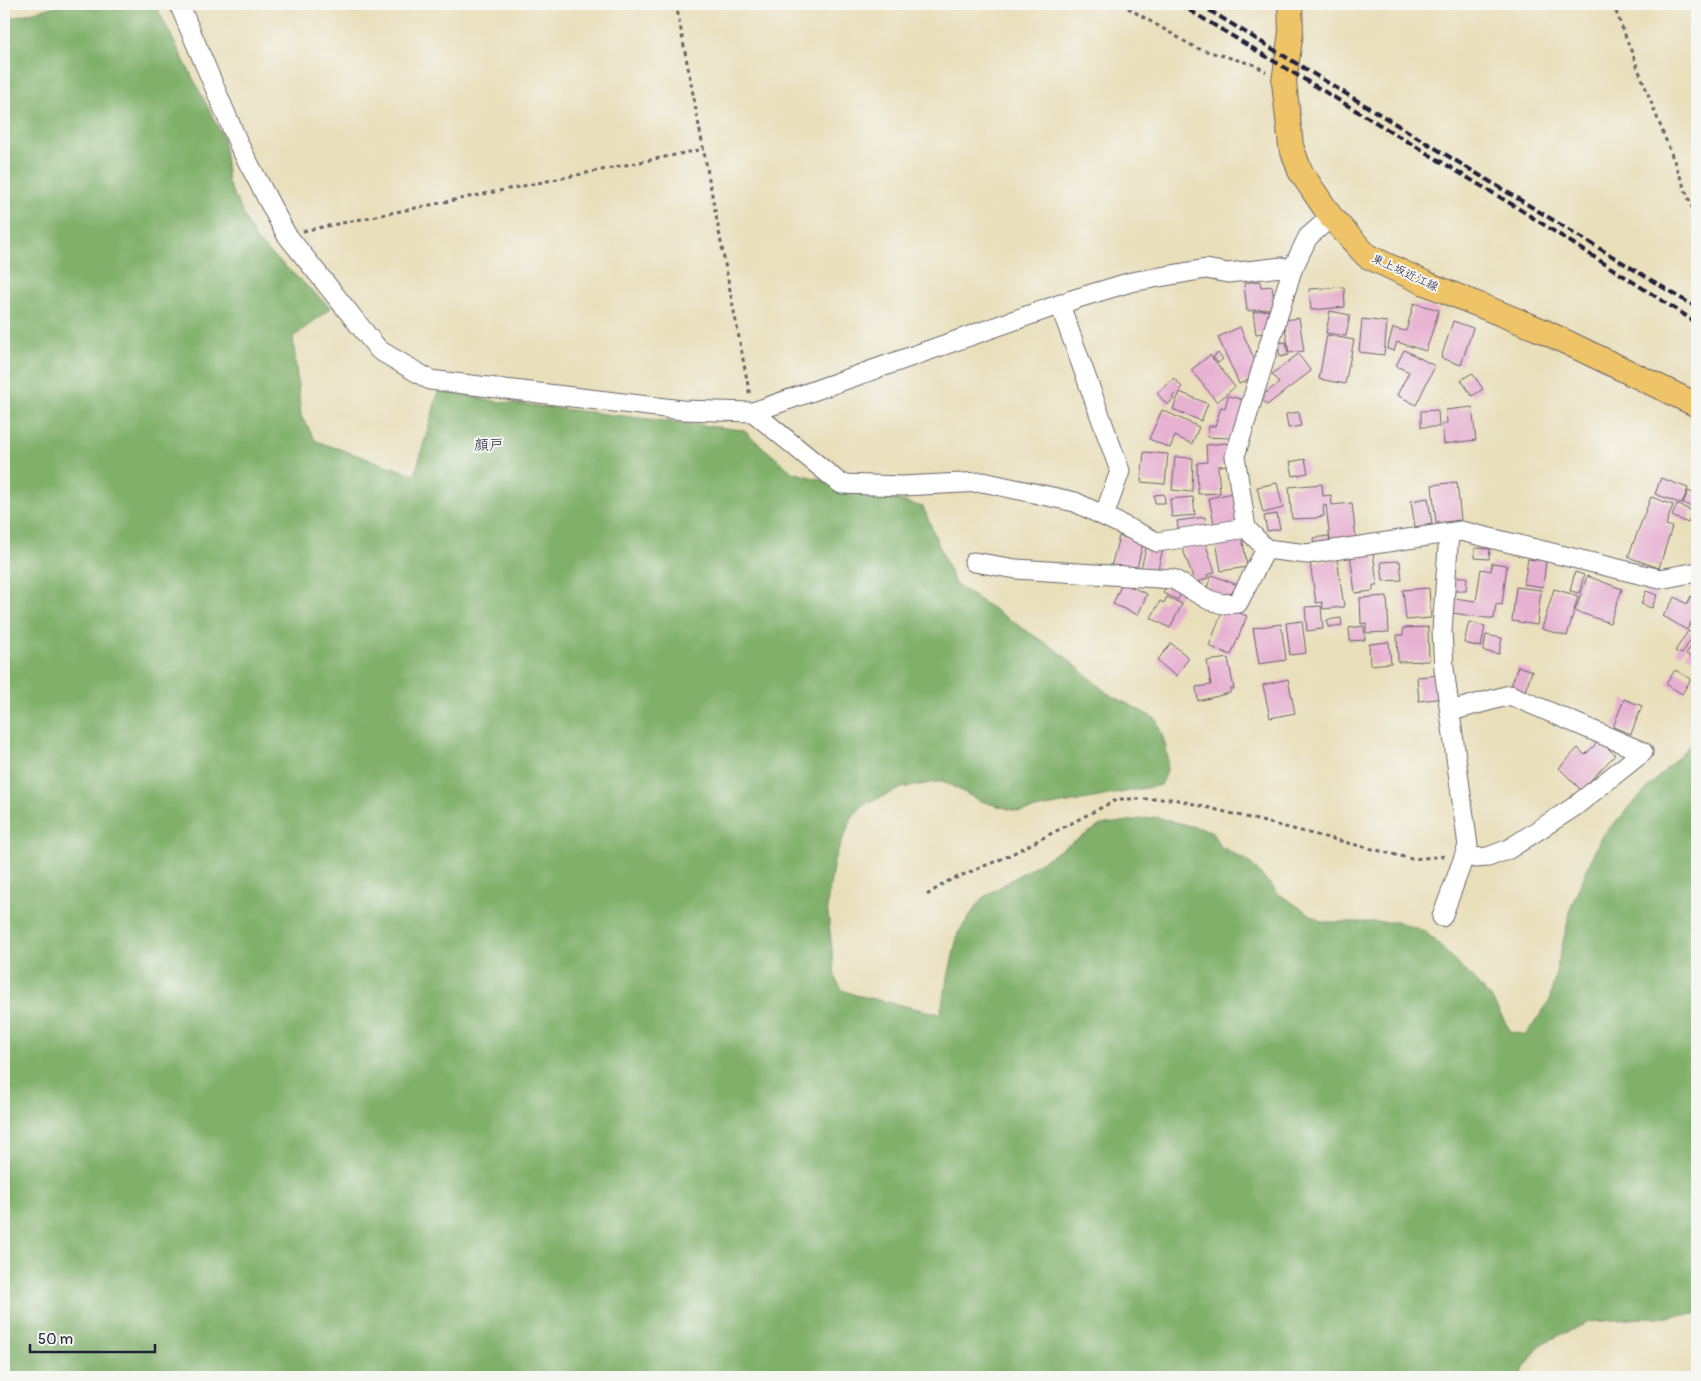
<svg xmlns="http://www.w3.org/2000/svg" width="1701" height="1381" viewBox="0 0 1701 1381" font-family="Pangolin,'Klee One',sans-serif">
<rect width="100%" height="100%" fill="#f6f6f2"/>
<filter id="ink" filterUnits="userSpaceOnUse"><feTurbulence type="fractalNoise" baseFrequency=".02" numOctaves="2"/><feDisplacementMap in="SourceGraphic" scale="10" xChannelSelector="R" yChannelSelector="G"/><feConvolveMatrix kernelMatrix="1 2 1 2 8 2 1 2 1" color-interpolation-filters="sRGB"/></filter>
<filter id="wash" filterUnits="userSpaceOnUse"><feTurbulence type="fractalNoise" baseFrequency=".0096" numOctaves="4" result="noise"/><feDisplacementMap in="SourceGraphic" scale="20" xChannelSelector="R" yChannelSelector="G"/><feGaussianBlur stdDeviation="1.12" result="paint"/><feColorMatrix in="noise" values="0 0 0 0 0 0 0 0 0 0 0 0 0 0 0 0 0 1.4 0 .05"/><feComposite in="paint" operator="in"/></filter>
<g filter="url(#wash)">
<rect width="100%" height="100%" fill="#e9dfbb"/>
<!-- forest -->
<path fill="#80b06a" stroke="#516952" d="M63 4H155L223 137 228 183 256 240 331 308 293 337 301 416 316 441 415 475 440 386 485 400 743 430 792 472 923 507 955 584 1062 654 1107 693 1156 719C1165 742 1174 762 1161 785L1020 812 980 801 943 781 902 788 863 805 853 816 834 860 827 905 835 978 842 990 856 995 940 1014 958 933 982 898 1101 825 1155 817 1211 831 1220 846 1249 862 1279 894 1322 922H1398L1425 931 1490 996 1511 1032 1526 1035 1549 1002 1572 904 1601 837 1697 737V1314L1589 1322 1541 1344 1524 1368 1521 1377H4V20Z"/>
<g id="blocks">
<!-- building -->
<path fill="#e7b1d1" d="M1260 281 1261 287 1272 286 1275 308 1247 311 1244 283Z
M1344 287 1345 307 1311 310 1309 289Z
M1414 303 1439 310 1426 351 1397 342 1394 351 1387 349 1393 328 1406 331Z
M1268 310 1271 332 1256 334 1253 312Z
M1330 311 1350 315 1346 336 1326 333Z
M1299 318 1304 351 1289 353 1284 320Z
M1362 319 1387 322 1384 355 1359 352Z
M1453 321 1473 328 1461 365 1441 358Z
M1240 327 1257 365 1251 368 1255 377 1239 384 1218 337Z
M1327 335 1354 340 1345 384 1319 379Z
M1286 342 1288 355 1280 357 1278 343Z
M1404 350 1435 366 1416 405 1397 395 1409 372 1396 366Z
M1218 353 1223 359 1218 363 1213 357Z
M1298 354 1311 371 1267 405 1260 397 1279 383 1272 374Z
M1210 355 1235 387 1217 402 1191 370Z
M1472 373 1483 389 1472 396 1461 380Z
M1174 378 1182 387 1172 397 1174 399 1167 405 1157 393Z
M1180 392 1208 404 1201 421 1173 409Z
M1228 396 1245 400 1236 433 1231 432 1229 438 1207 437 1209 426H1215L1221 407 1225 408Z
M1472 407 1476 440 1444 444 1442 424 1447 423 1446 410Z
M1162 410 1199 427 1192 444 1175 436 1170 448 1149 439Z
M1438 410 1439 427H1421V411Z
M1299 412 1301 426 1288 428 1286 414Z
M1227 443 1229 465 1218 466 1220 493 1198 494 1197 463 1207 462 1206 445Z
M1144 452 1168 454 1165 484 1141 482Z
M1175 457 1193 458 1192 492 1172 490Z
M1305 459 1308 473 1293 476 1290 462Z
M1661 478 1688 488 1682 504 1655 494Z
M1457 482 1461 520 1436 523 1432 485Z
M1277 483 1283 508 1263 513 1257 487Z
M1322 484 1323 496 1331 495 1332 505 1352 503 1356 538 1330 541 1326 505 1323 506 1324 516 1317 517V518L1292 519 1289 487Z
M1688 491 1697 495 1695 508 1683 503Z
M1233 493 1240 524 1215 529 1209 498Z
M1164 494 1165 503H1155L1154 495Z
M1193 497 1195 515 1172 517 1170 499Z
M1651 497 1673 505 1666 525 1672 527 1659 568 1628 557Z
M1428 498 1432 524 1415 527 1411 501Z
M1677 504 1692 511 1688 523 1672 516Z
M1277 514 1280 529 1267 531 1264 516Z
M1205 517 1207 532 1179 535 1177 521Z
M1241 530 1247 567 1221 571 1215 535Z
M1119 536 1143 542 1136 573 1111 567Z
M1203 536 1215 572 1207 575 1208 578 1195 583 1181 544Z
M1329 536 1330 545 1314 547 1313 538Z
M1697 542V554L1693 553Z
M1147 545 1163 549 1157 572 1141 568Z
M1475 548 1490 549 1489 559 1475 558Z
M1373 551 1377 585H1373V591L1355 593 1350 554Z
M1337 559 1344 607 1323 609 1322 602 1316 603 1310 563Z
M1528 559 1546 561 1543 587 1524 584Z
M1400 561 1402 580 1383 581 1381 562Z
M1492 563 1507 565 1502 605 1496 604 1494 619 1452 613 1454 598 1476 601 1481 569 1491 571Z
M1575 572 1584 575 1579 593 1570 591Z
M1212 575 1240 586 1234 602 1206 590Z
M1587 576 1622 589 1610 623 1575 611Z
M1454 577H1467L1466 591H1453Z
M1169 582 1183 589 1178 600 1163 593Z
M1122 583 1147 594 1138 615 1113 604Z
M1516 587 1541 590 1537 625 1512 621Z
M1429 588 1431 618 1406 620 1403 590Z
M1554 589 1578 596 1567 636 1542 629Z
M1646 591 1657 595 1652 608 1641 604Z
M1387 596 1389 632 1366 633V623L1361 624 1360 598Z
M1691 596 1697 600V611L1687 630 1663 616 1675 597 1687 604Z
M1167 597 1182 604 1170 628 1151 618 1160 601 1164 603Z
M1321 606 1323 629 1307 631 1305 607Z
M1224 607 1247 616 1231 655 1209 646Z
M1341 618 1342 625 1328 627 1327 620Z
M1302 621 1306 653 1290 655 1286 623Z
M1469 622 1485 626 1481 647 1464 643Z
M1281 624 1286 660 1259 664 1253 628Z
M1364 626 1365 640 1350 641 1349 628Z
M1428 627 1429 661 1398 662 1397 635H1403V628Z
M1688 631 1694 634 1682 654 1675 651Z
M1486 635 1502 638 1499 654 1483 651Z
M1697 637V661L1686 654Z
M1389 642 1391 663 1370 665 1369 644Z
M1171 643 1189 658 1176 676 1157 661Z
M1228 658 1234 689H1230V693L1198 701 1196 687 1211 685 1207 661Z
M1518 666 1532 671 1524 694 1510 689Z
M1675 670 1691 679 1682 694 1666 684Z
M1442 675 1444 698 1419 701 1417 677Z
M1697 675V682L1695 685 1692 682Z
M1288 679 1295 713 1270 718 1263 685Z
M1624 699 1642 706 1631 734 1613 727Z
M1600 740 1615 755 1581 790 1559 768 1578 748 1585 755Z"/>
</g>
</g>
<g filter="url(#ink)">
<use href="#blocks" fill-opacity="0" stroke="#686468" stroke-width="1"/>
<g fill="none" stroke-linecap="round" stroke-linejoin="round">
<!-- minor casing -->
<g stroke="#686468" stroke-width="21">
<path id="minor" d="M179 4 240 147 286 234 379 350 430 380 682 410 753 412 1078 298 1131 282 1206 269 1228 273 1282 267 1292 270
M1331 217 1308 237 1292 270 1235 456 1246 528 1266 549 1307 554 1461 531 1660 579 1697 572
M1060 305 1120 471 1104 516
M753 412 841 484 902 486 983 482 1075 502 1157 542 1246 528
M974 562 1016 569 1173 579 1209 600 1223 604 1238 603 1266 549
M1451 711 1510 695 1643 752 1574 807 1509 849 1488 857 1475 858 1465 855
M1442 917 1468 846 1444 669 1442 631 1449 533"/>
</g>
<!-- major casing -->
<g stroke="#686468" stroke-width="26">
<path id="major" d="M1290 4 1291 32 1284 82 1291 146 1300 171 1331 217 1367 256 1425 283 1543 331 1697 405"/>
</g>
<!-- path -->
<path stroke="#686468" stroke-width="3" stroke-dasharray="4 4" stroke-linecap="butt" d="M676 4 750 396
M1121 4 1196 48 1255 65 1266 72
M1613 4 1697 220
M303 231 704 149
M927 895 946 882 1006 857 1118 799H1174L1412 859 1447 856"/>
<!-- minor -->
<use href="#minor" stroke="#fff" stroke-width="19"/>
<!-- major -->
<use href="#major" stroke="#efc469" stroke-width="24"/>
<!-- rail -->
<path stroke="#22223b" stroke-width="4" stroke-dasharray="8 4" stroke-linecap="butt" d="M1179 4 1513 205 1697 323
M1199 4 1697 308"/>
</g>
</g>
<g text-anchor="middle" dominant-baseline="central" stroke-width="4" stroke-linejoin="round" paint-order="stroke">
<!-- street labels -->
<g font-size="12" fill="#22223b" stroke="#f6f6f2">
<text transform="translate(1405 273) rotate(25)">東上坂近江線</text>
</g>
<!-- quarter labels -->
<g font-size="15" fill="#22223b" stroke="#f6f6f2">
<text x="489" y="445">顔戸</text>
</g>
</g>
<!-- margin -->
<rect width="1701" height="1381" fill="none" stroke="#f6f6f2" stroke-width="20"/>
<!-- scale -->
<path d="M30 1344v8h125v-8" fill="none" stroke="#22223b" stroke-width="2.5"/>
<text x="38" y="1344" font-size="15" fill="#22223b" stroke="#f6f6f2" stroke-width="4" paint-order="stroke">50 m</text>
</svg>
